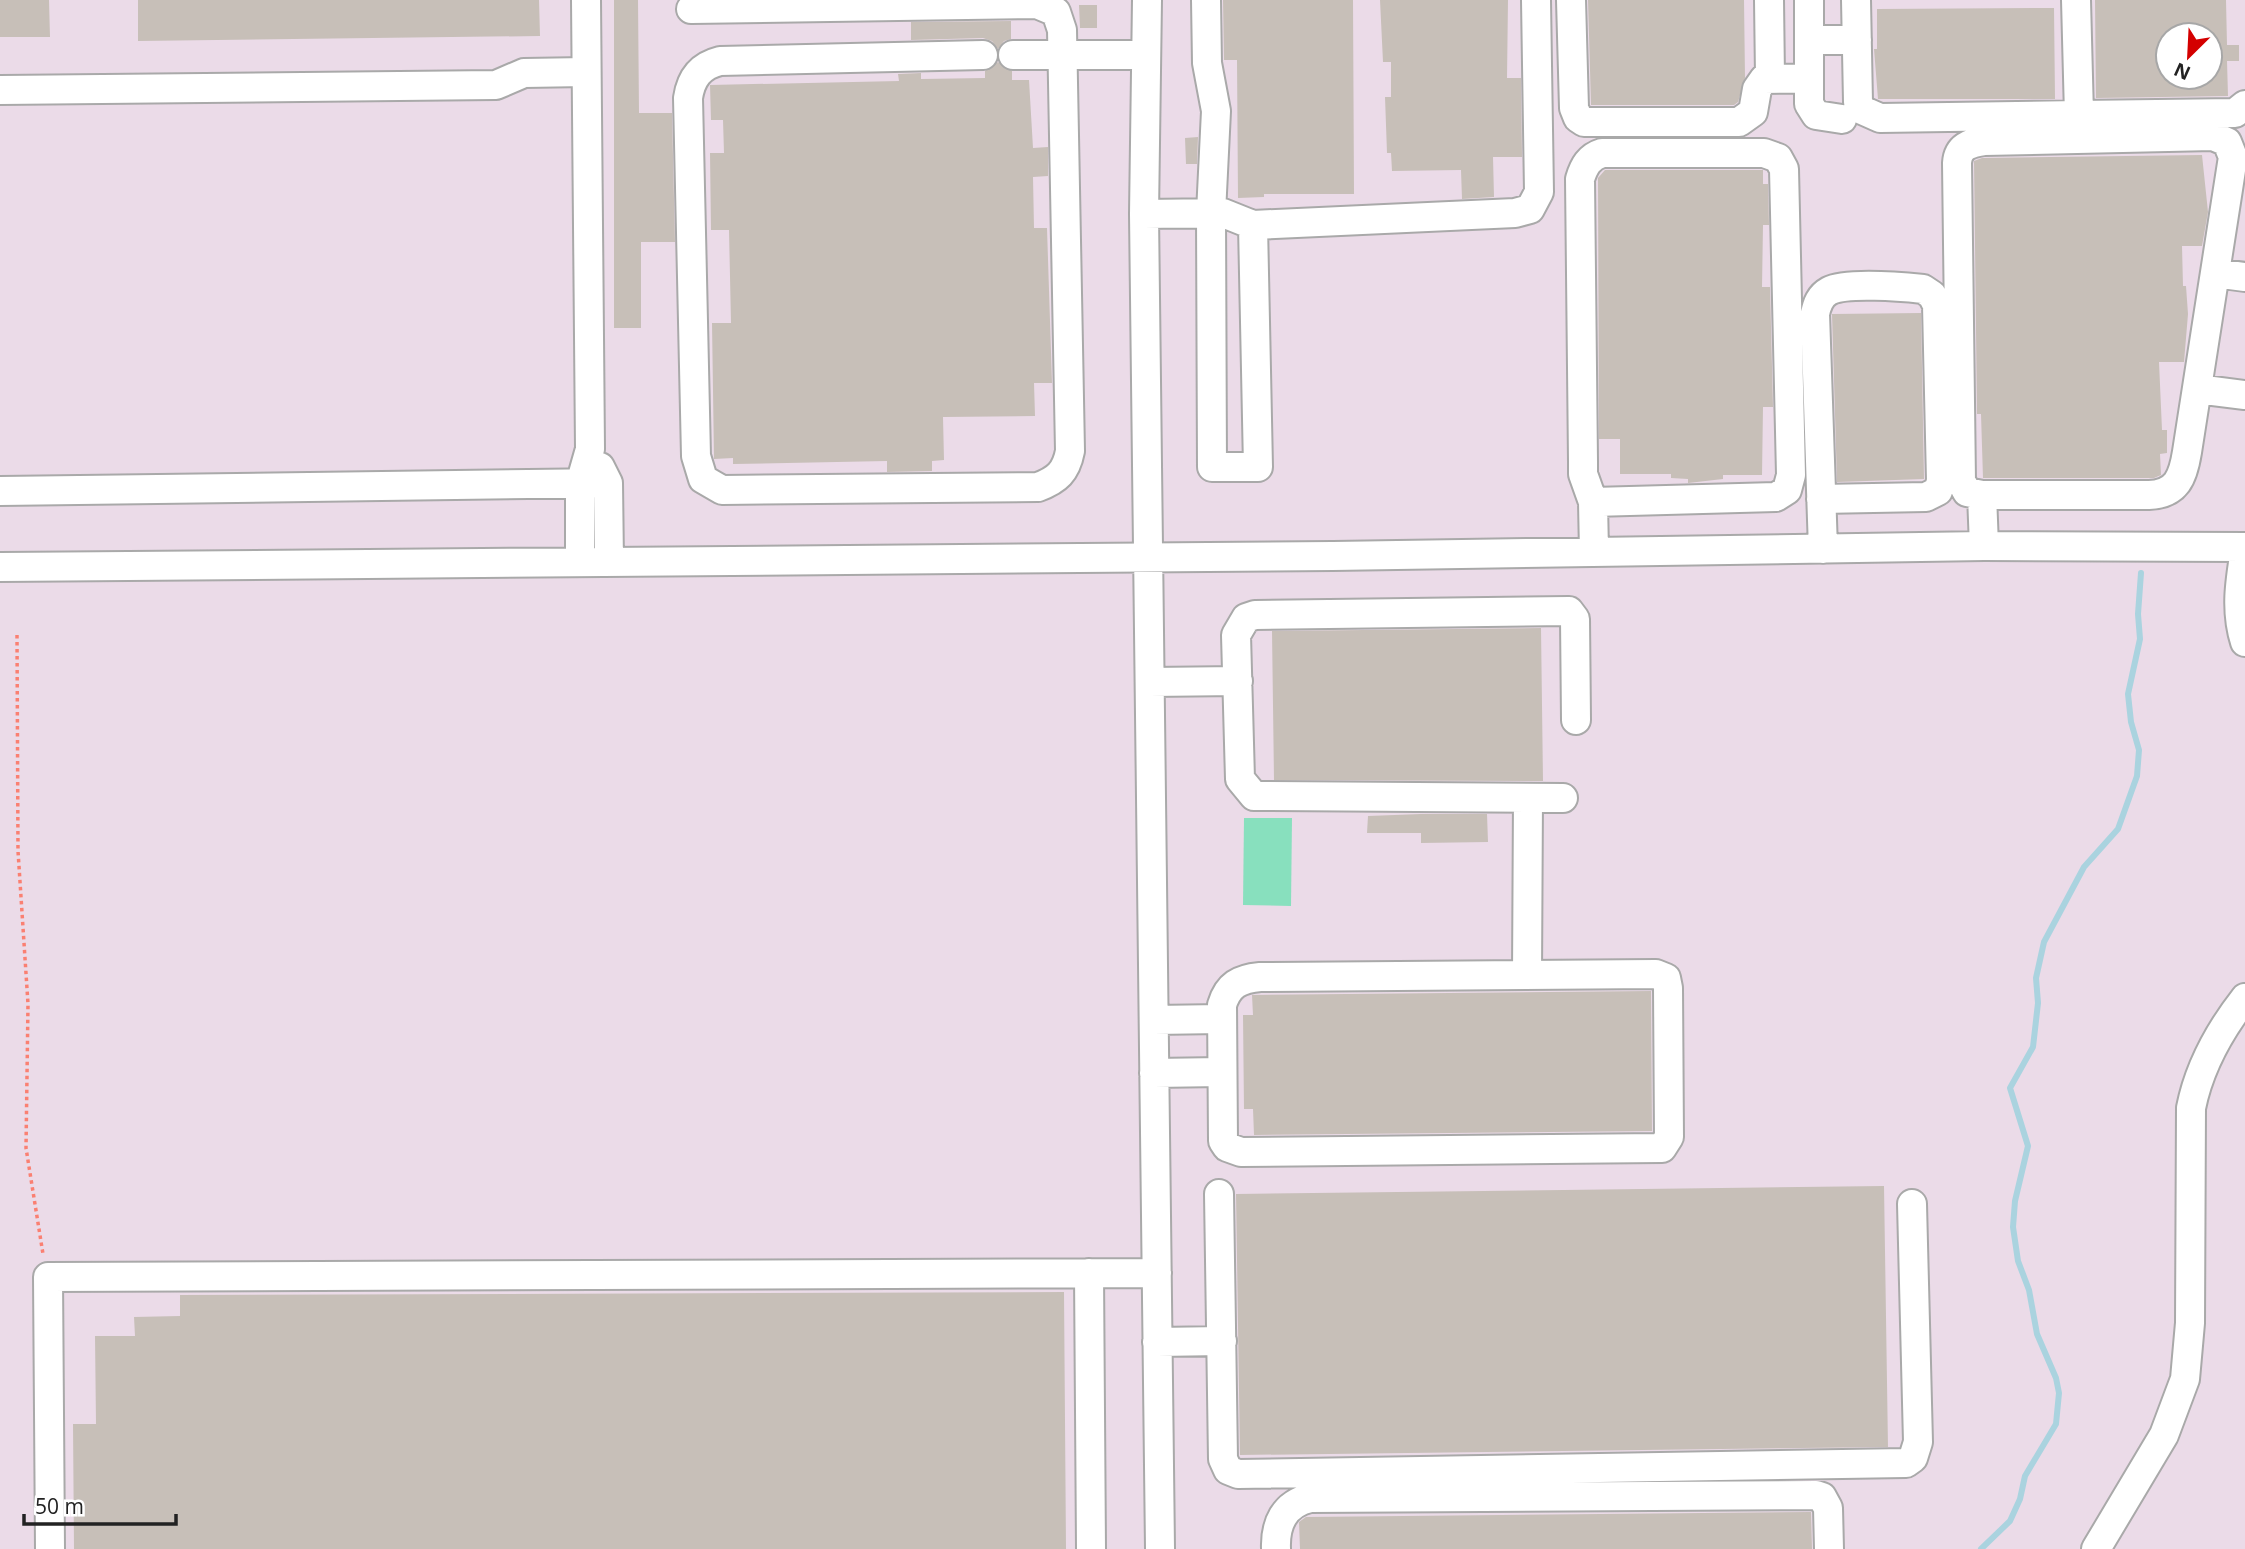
<svg xmlns="http://www.w3.org/2000/svg" width="2245" height="1549" viewBox="0 0 2245 1549" font-family="'Open Sans',sans-serif">
<rect width="100%" height="100%" fill="#f2efe9"/>
<!-- industrial -->
<path fill="#ebdbe8" fill-rule="evenodd" d="M0 0H2245V1549H0ZM2168 35H2210V77H2168Z"/>
<!-- pitch -->
<path fill="#88e0be" d="M1244 818H1292L1291 906 1243 905Z"/>
<g fill="none" stroke-linecap="round" stroke-linejoin="round">
<!-- stream -->
<path stroke="#aad3df" stroke-width="6" d="M1981 1549 2010 1521 2020 1499 2025 1476 2056 1424 2059 1393 2056 1378 2037 1334 2029 1290 2018 1261 2013 1227 2015 1201 2028 1146 2010 1088 2033 1047 2038 1003 2036 978 2044 942 2084 867 2118 829 2137 776 2139 750 2131 722 2128 694 2140 639 2138 614 2141 573"/>
</g>
<!-- building -->
<path fill="#c7bfb8" fill-rule="evenodd" d="M0 0H49L50 37H0Z
M138 0H539L540 36 138 41Z
M614 0H638L639 113H672L675 242H641V328H614Z
M1223 0H1353L1354 194H1264V197L1238 198 1237 60H1224Z
M1380 0H1508L1507 78H1521L1522 157H1493L1494 197 1462 199 1461 170 1392 171 1391 153H1387L1385 97H1391V62H1383Z
M1588 0H1744L1745 78 1738 102 1734 105H1591Z
M2095 0H2226L2227 45H2239V61H2227L2228 96 2096 98ZM2168 35H2210V77H2168Z
M1079 5H1097V28H1080Z
M2054 8 2055 99H1878L1874 49H1877V9Z
M1011 21V39L1004 41 998 49 992 41 983 38 911 40V22Z
M998 62 1012 71V80H1029L1033 148 1048 147V176L1033 177 1034 228H1047L1052 383H1034L1035 416 943 417 944 460 932 461V471L887 472V461L733 464V458L714 459 712 323H731L729 230H711L710 153H724L723 120H711L710 85 899 81 898 74 921 73V79L985 78V71Z
M1198 137 1197 164H1186L1185 138Z
M2202 155 2208 212 2202 246H2182L2183 286H2186L2188 314 2184 362H2159L2162 430H2167V453L2160 454 2161 475 2154 478H1983L1981 414H1977L1974 161 1982 158Z
M1605 170H1763V184H1768L1769 225H1763L1762 287H1770L1773 407H1763L1762 475H1723V479L1688 483V479L1671 478V474H1620V439H1599L1598 178Z
M1921 313 1924 479 1837 482 1832 314Z
M1541 628 1543 781 1274 780 1272 631Z
M1421 814H1487L1488 842 1421 843V833H1367L1368 816Z
M1651 991 1652 1131 1254 1135 1253 1109H1244L1243 1015H1253L1252 995Z
M1884 1186 1888 1447 1240 1455 1236 1194Z
M1064 1292 1066 1549H74L73 1424H96L95 1336H135L134 1317 180 1316V1295Z
M1811 1512 1812 1549H1300L1299 1522 1306 1517Z"/>
<g fill="none" stroke-linecap="round" stroke-linejoin="round">
<!-- minor casing -->
<g stroke="#a9a9a9" stroke-width="32">
<path id="minor" d="M1147 0 1144 214 1160 1549
M1206 0 1207 63 1216 111 1211 213 1212 467H1258L1253 225
M1571 0 1574 108 1578 118 1584 122H1739L1753 112 1757 89 1764 79 1808 78
M1769 0 1770 77
M1809 0V104L1816 115 1842 119
M1856 0 1858 102 1862 110 1880 118 2079 115
M2076 0 2079 115 2235 113 2245 105
M691 9 1037 4 1056 12 1062 30 1070 451C1066 472 1057 480 1038 487L722 490 703 479 696 456 688 98C691 78 700 66 720 61L983 55
M1809 40H1857
M1013 55H1146
M0 90 496 85 524 73 586 72
M2213 136 2227 142 2233 157 2187 452C2183 477 2177 494 2149 495H1982L1967 492 1961 481 1957 163C1958 147 1969 143 1984 141Z
M1144 214 1223 213 1253 225 1515 213 1530 209 1539 192 1536 0
M2215 273 2245 277
M2197 389 2245 395
M600 467 608 483 609 562
M0 491 608 483
M1982 495 1984 546
M1821 499 1926 497 1938 491 1941 481 1937 305 1932 295 1923 289C1903 287 1846 282 1829 291 1820 296 1817 304 1815 314L1823 549
M1593 502 1776 497 1787 490 1791 475 1784 169 1778 158 1764 153H1602C1589 157 1584 166 1580 179L1583 462V474L1593 502 1594 552
M2245 550C2240 581 2235 611 2245 642
M580 562V484L590 449 586 0
M0 567 1333 556 1984 546 2245 547
M1150 682 1238 681
M1563 798 1254 796 1240 779 1236 635 1246 618 1255 615 1569 611 1575 619 1576 720
M1656 974 1666 978 1668 988 1669 1137 1662 1148 1241 1152 1227 1147 1223 1141 1222 1005C1228 985 1239 979 1260 977Z
M1527 975 1528 798
M1154 1020 1221 1019
M1154 1073 1221 1072
M1219 1194 1223 1459 1228 1470 1238 1474 1906 1463 1913 1458 1918 1442 1912 1204
M1089 1273 1091 1549
M1157 1342 1222 1341
M50 1549 48 1277 1157 1273
M1276 1549C1275 1524 1284 1504 1310 1498L1816 1495 1822 1497 1828 1508 1829 1549
M2096 1549 2164 1435 2185 1379 2190 1323 2191 1108C2199 1068 2220 1030 2245 998"/>
</g>
<!-- path -->
<path stroke="#fa8072" stroke-width="3.5" stroke-dasharray="3.5 3.5" stroke-linecap="butt" d="M17 635 18 851 28 1004 26 1148 43 1254"/>
<!-- minor -->
<use href="#minor" stroke="#fff" stroke-width="28"/>
</g>
<!-- north arrow -->
<g transform="translate(2189 56) rotate(204)"><circle r="33" fill="#ffffff" stroke="#a7a7a7" stroke-width="2"/>
<path d="M0-5L12 26L0 18L-12 26Z" fill="#d40000"/>
<text y="-10" font-size="19" font-weight="bold" text-anchor="middle" fill="#222222">N</text>
</g>
<!-- scale -->
<path d="M24 1514v10h152v-10" fill="none" stroke="#222222" stroke-width="3.5"/>
<text x="35" y="1514" font-size="21" fill="#222222" stroke="#ffffff" stroke-width="5" paint-order="stroke">50 m</text>
</svg>
